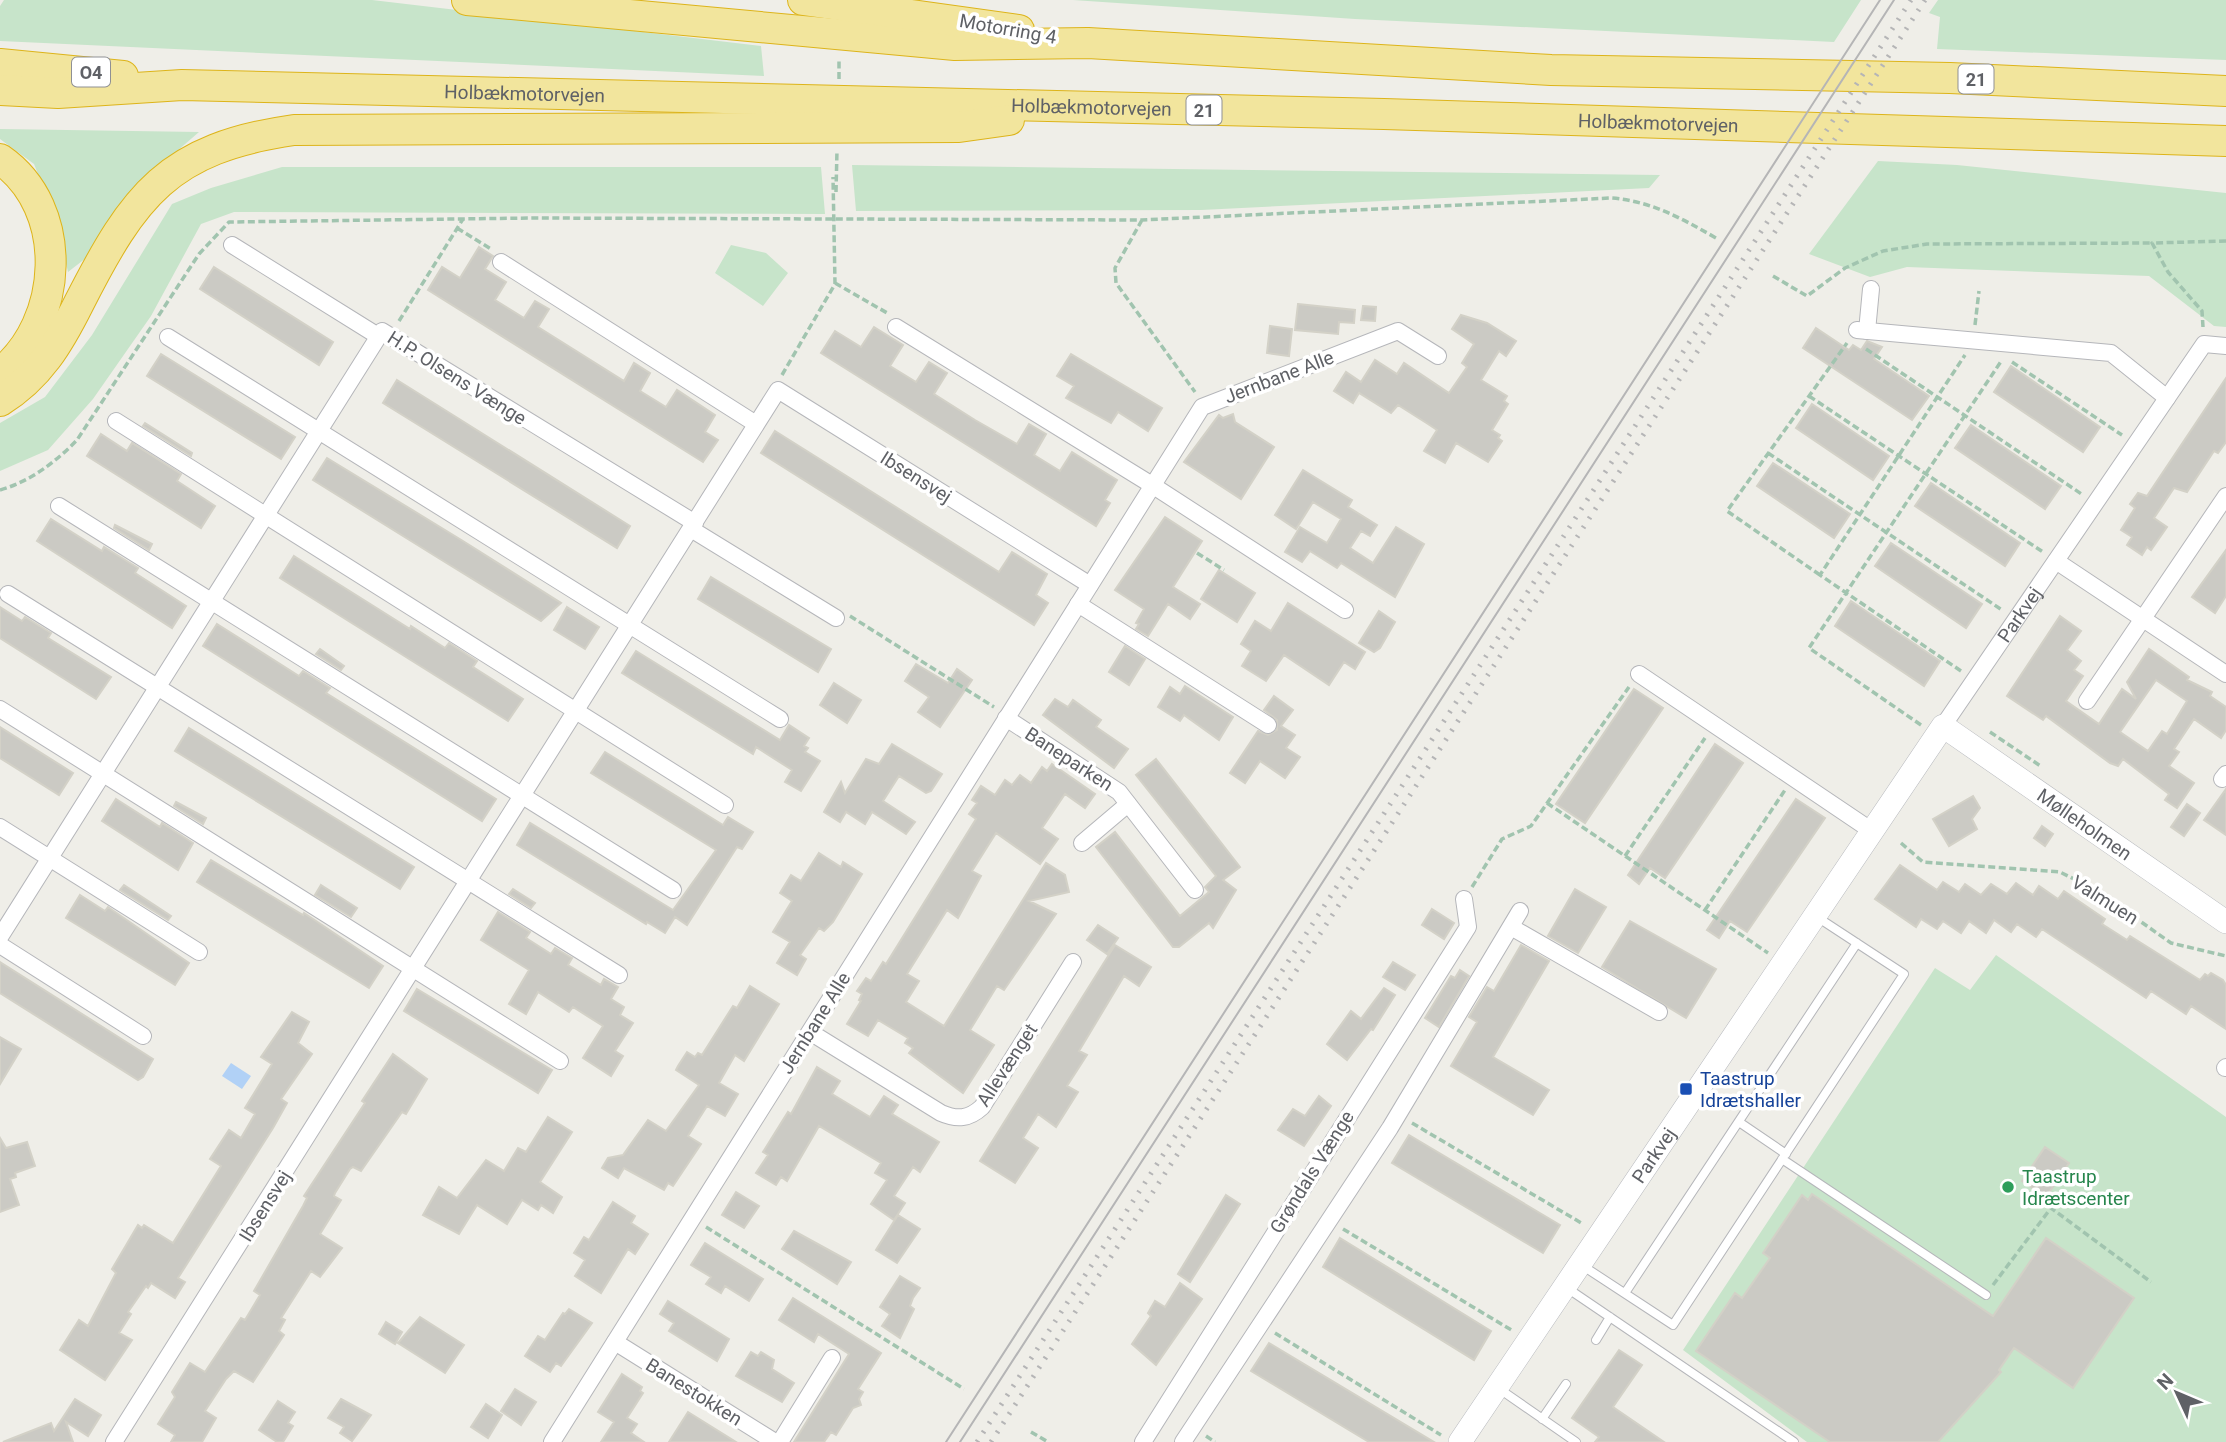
<svg xmlns="http://www.w3.org/2000/svg" width="2226" height="1442" viewBox="0 0 2226 1442" font-family="Roboto,sans-serif">
<rect width="100%" height="100%" fill="#efeee8"/>
<!-- green -->
<path fill="#c7e4ca" d="M4 0H372L761 46 764 76 0 41V6Z
M1073 0H1861L1834 42 1355 19Z
M1938 0H2226V60L1937 49 1940 17 1929 13Z
M0 129 199 132 132 190 86 258 68 272 56 219 34 164 0 139Z
M1878 161 1957 165 2226 193V327L2214 326 2149 276 1907 267 1870 277 1809 254Z
M852 165 1660 175 1649 188 1201 210 856 211Z
M282 167H821L825 214 234 212 201 224 151 316 93 399 48 450 0 471V423L45 397 92 335 172 204 211 188Z
M731 245 766 253 788 273 763 306 715 273Z
M1996 955 2226 1117V1442H1807L1683 1350 1935 968 1970 990Z"/>
<!-- water -->
<path fill="#b1d1f6" d="M231 1063 251 1076 242 1089 222 1076Z"/>
<!-- building -->
<path fill="#cbcac4" stroke="#d3d1c7" stroke-width="2" fill-rule="evenodd" d="M479 247 493 256 485 269 506 282 495 300 524 318 535 301 549 309 538 327 624 381 634 363 650 373 640 391 666 407 677 390 715 415 705 432 718 440 703 462 428 290 442 267 460 278Z
M214 267 333 342 319 365 200 289Z
M1298 304 1355 310 1354 323 1339 322 1338 334 1295 330Z
M1363 306 1376 307 1375 321 1361 320Z
M1461 315 1487 323 1516 341 1506 356 1499 351 1481 380 1507 396 1504 401 1508 404 1492 430 1500 435 1498 438 1502 441 1488 462 1456 443 1445 463 1424 451 1437 430 1428 424 1398 405 1391 413 1359 393 1353 403 1334 391 1346 372 1361 382 1375 360 1397 374 1404 363 1449 393 1467 367 1462 363 1474 344 1452 329Z
M1270 326 1292 329 1289 356 1267 353Z
M874 327 903 345 890 366 916 382 929 362 947 373 934 394 975 420 1017 444 1029 424 1046 434 1034 455 1060 471 1072 452 1117 480 1105 500 1110 503 1096 526 821 353 835 331 861 347Z
M1816 328 1849 350 1853 345 1861 350 1867 341 1882 347 1874 359 1929 396 1912 420 1803 348Z
M161 354 295 437 281 459 147 376Z
M1071 354 1162 408 1148 431 1118 412 1111 423 1066 398 1074 386 1057 376Z
M2011 366 2100 427 2083 452 1994 392Z
M2226 378V442L2218 453 2214 451 2187 492 2174 488 2154 518 2167 527 2151 550 2147 547 2142 555 2127 545 2132 537 2121 530 2135 508 2130 504 2138 493 2147 496Z
M397 380 630 526 617 548 383 403Z
M1812 404 1889 456 1873 480 1796 428Z
M1233 414 1235 422 1274 447 1241 499 1184 462 1219 415 1223 418Z
M145 423 192 453 191 456 143 426Z
M1971 425 2061 486 2045 509 1955 448Z
M775 431 999 572 1012 552 1047 574 1036 595 1048 603 1034 625 761 453Z
M101 434 127 451 132 443 181 474 177 481 215 506 201 528 87 456Z
M327 458 463 541 561 603 541 621 440 559 313 480Z
M1773 463 1850 514 1834 538 1757 486Z
M1303 470 1352 500 1348 507 1377 525 1370 536 1361 531 1350 548 1373 563 1396 527 1424 544 1395 597 1341 563 1337 568 1310 551 1302 562 1285 552 1300 527 1327 543 1341 519 1313 502 1296 529 1275 515Z
M1931 483 2020 543 2005 566 1915 506Z
M1165 517 1202 541 1173 587 1200 604 1190 619 1168 604 1148 636 1136 629 1139 624 1136 623 1144 609 1115 590Z
M51 519 102 551 104 547 138 568 135 573 186 606 172 628 37 541Z
M115 525 152 544 149 550 114 528Z
M1891 543 1982 604 1966 628 1875 566Z
M2226 550V596L2215 613 2192 597Z
M294 556 410 629 411 626 445 648 449 643 477 661 473 667 523 699 508 721 280 578Z
M1219 570 1255 593 1237 622 1201 599Z
M711 577 831 649 818 672 698 599Z
M1851 601 1940 661 1924 686 1835 626Z
M1288 603 1365 652 1355 669 1344 662 1329 685 1284 655 1266 681 1242 666 1251 651 1241 644 1255 621 1271 631Z
M0 607 22 621 25 617 51 633 48 638 111 677 96 699 0 638Z
M567 607 599 627 585 649 554 630Z
M1379 611 1395 622 1380 648 1374 652 1359 643Z
M2060 616 2081 631 2067 650 2081 661 2074 670 2083 676 2066 701 2099 724 2122 689 2136 699 2127 682 2149 649 2189 677 2187 680 2212 692 2210 696 2226 707V730L2221 738 2194 719 2174 749 2179 752 2169 766 2194 783 2177 808 2165 800 2169 794 2123 759 2118 766 2110 763 2046 716 2043 720 2007 696ZM2156 680 2187 701 2167 734 2162 731 2148 751 2120 732Z
M217 624 299 676 303 671 330 688 326 693 496 799 482 821 203 646Z
M1125 646 1145 659 1129 685 1109 672Z
M320 649 344 666 341 670 316 654Z
M636 651 780 740 789 725 809 738 804 746 808 748 805 752 820 761 801 791 785 782 792 770 756 747 753 754 622 673Z
M916 664 948 683 957 669 972 680 940 727 918 712 929 697 905 681Z
M834 683 861 700 847 723 820 705Z
M1185 686 1233 717 1219 740 1184 715 1180 721 1158 707 1170 687 1180 694Z
M1634 689 1663 708 1585 823 1556 804Z
M1274 696 1293 710 1281 726 1295 735 1286 748 1300 757 1285 778 1260 761 1245 783 1230 773 1258 731 1268 735 1277 730V720L1264 710Z
M1055 699 1068 707 1073 700 1101 720 1096 727 1128 749 1114 768 1043 715Z
M0 727 73 773 59 795 0 758Z
M189 728 414 867 400 889 175 751Z
M892 744 942 774 931 791 926 793 899 776 883 801 915 822 906 834 872 812 865 824 846 812 840 822 824 812 841 782 845 793 866 759 879 764Z
M1715 744 1743 763 1665 878 1650 868 1639 884 1628 875Z
M605 752 723 825 728 817 753 832 742 849 737 847 687 925 675 917 665 933 647 922 646 924 517 845 530 823 673 910 716 850 591 773Z
M1156 759 1240 867 1223 880 1236 890 1213 928 1209 923 1179 947H1173L1096 847 1115 832 1180 916 1209 892 1205 887 1216 876 1136 775Z
M1052 764 1095 794 1085 808 1065 794 1042 828 1058 839 1040 864 996 833 972 871 981 876 958 918 947 910 907 974 919 981 906 1002 944 1026 1046 863 1065 875 1069 892 1029 901 1056 914 1004 990 997 986 970 1030 994 1045 963 1093 909 1053 913 1048 905 1043 908 1038 878 1020 868 1036 847 1024 861 1001 859 1000 862 994 857 991 866 978 871 981 883 962 886 964 976 819 969 814 977 803 972 800 981 786 995 795 1005 780 1012 785 1020 775 1031 783 1042 767 1047 771Z
M2226 789V835L2204 820Z
M1973 796 1980 808 1972 819 1977 829 1949 846 1933 819Z
M116 799 160 827 162 823 193 843 178 870 102 821Z
M1796 799 1825 818 1747 932 1730 921 1719 938 1707 930Z
M176 802 206 818 203 824 174 806Z
M2187 804 2200 813 2184 836 2171 827Z
M2042 826 2053 834 2045 846 2034 838Z
M819 853 841 867 843 862 862 874 833 922 824 931 819 928 800 955 806 959 797 975 777 963 790 942 773 932 792 901 780 893 791 875 801 881Z
M211 860 303 915 304 913 383 966 369 988 197 882Z
M1900 865 1937 890 1943 882 1959 892 1965 884 1981 895 1991 884 2007 894 2016 883 2033 895 2039 886 2058 899 2064 891 2105 919 2102 924 2127 940 2130 936 2200 980 2205 974 2208 976 2211 973 2223 980 2226 985V1029L2191 1006 2186 1014 2151 991 2146 998 2042 929 2036 937 2017 924 2011 932 1994 920 1986 933 1969 921 1961 933 1943 921 1937 929 1921 919 1916 927 1875 899Z
M124 885 171 916 168 920 120 890Z
M321 885 357 908 351 917 315 895Z
M513 889 535 903 531 908 509 894Z
M1575 889 1606 907 1578 953 1548 936Z
M80 895 105 911 108 907 189 963 175 985 66 918Z
M1432 909 1454 923 1444 939 1422 925Z
M498 912 530 932 526 938 551 954 555 948 572 958 568 965 601 985 604 979 618 987 611 999 624 1007 620 1015 633 1023 615 1051 623 1056 611 1076 583 1058 603 1026 573 1007 569 1012 538 992 526 1014 509 1004 529 970 481 940Z
M1630 921 1716 969 1686 1018 1602 967Z
M1098 925 1118 938 1107 954 1087 940Z
M1115 945 1151 967 1139 986 1124 976 1079 1051 1087 1055 1067 1086 1078 1092 1056 1127 1038 1114 1023 1138 1038 1148 1015 1183 980 1161Z
M1521 945 1549 961 1493 1057 1549 1090 1533 1115 1451 1066 1477 1022 1469 1017 1487 987 1494 991Z
M0 962 153 1059 143 1077 138 1080 0 993Z
M1393 962 1415 975 1405 990 1383 977Z
M1460 970 1469 976 1439 1027 1425 1018 1451 976 1455 978Z
M750 986 779 1004 744 1061 735 1055 719 1083 738 1094 725 1116 707 1106 688 1136 701 1144 673 1186 668 1183 664 1190 624 1168 618 1178 602 1168 608 1158 623 1155 648 1120 666 1131 699 1085 676 1070 678 1066 687 1052 695 1057 698 1053 702 1055 733 1006 737 1008Z
M1384 988 1395 995 1373 1030 1371 1029 1347 1060 1327 1044 1351 1011 1361 1019Z
M417 989 552 1070 538 1093 404 1011Z
M292 1012 309 1022 298 1043 312 1054 281 1099 287 1103 273 1128 178 1278 185 1282 175 1298 151 1283 148 1288 146 1286 128 1312 131 1314 119 1333 132 1340 105 1380 60 1350 79 1320 88 1326 116 1273 112 1269 138 1225 142 1228 144 1225 173 1243 221 1166 210 1159 229 1130 241 1138 255 1114 245 1108 272 1064 261 1057Z
M0 1037 21 1049 0 1084Z
M393 1054 427 1079 406 1114 402 1112 361 1171 353 1167 350 1169 335 1193 334 1196 341 1200 320 1234 342 1248 320 1277 311 1271 281 1318 285 1320 279 1331 284 1335 253 1382 234 1371 226 1379 205 1411 216 1418 202 1442H171L175 1435 158 1424 175 1397 172 1392 190 1363 205 1372 241 1318 245 1320 260 1295 254 1291 303 1206 307 1198 304 1196 365 1103 362 1101Z
M817 1067 840 1081 832 1094 870 1117 884 1096 898 1105 892 1114 939 1142 920 1172 913 1167 894 1196 905 1203 894 1220 871 1204 887 1180 875 1173 881 1163 819 1126 787 1181 781 1177 776 1185 756 1173 768 1155 763 1152 788 1112 791 1114Z
M1319 1096 1331 1106 1304 1146 1278 1130 1293 1109 1305 1116Z
M548 1117 572 1132 540 1182 562 1197 553 1213 541 1205 538 1210 522 1200 507 1224 477 1205 459 1234 423 1215 439 1187 457 1198 486 1160 504 1171 518 1148 526 1152Z
M1409 1135 1560 1225 1543 1253 1392 1163Z
M0 1138 6 1148 27 1142 35 1166 15 1173 16 1177 10 1179 19 1205 0 1212Z
M2045 1147 2069 1163 2046 1197 2022 1181Z
M736 1192 759 1206 744 1228 722 1215Z
M1812 1194 1993 1316 2046 1238 2134 1298 2073 1388 2014 1348 1999 1370 2001 1372 1938 1442H1830L1696 1351 1735 1293 1742 1298 1770 1258 1763 1253 1802 1195 1808 1200Z
M1226 1195 1240 1204 1190 1282 1178 1274Z
M613 1202 635 1216 631 1223 648 1234 635 1254 628 1249 601 1293 575 1276 585 1260 574 1253 584 1237 589 1240Z
M898 1215 920 1229 897 1263 876 1250Z
M794 1231 851 1262 837 1284 782 1249Z
M1340 1238 1491 1331 1474 1360 1323 1267Z
M705 1243 763 1279 749 1301 725 1286 721 1293 706 1284 711 1277 691 1265Z
M900 1276 920 1288 913 1298 910 1306 914 1309 900 1338 882 1326 890 1314 880 1307Z
M1180 1283 1202 1299 1156 1365 1132 1344 1151 1316 1148 1313 1155 1301 1165 1307Z
M793 1298 881 1353 858 1389 863 1392 859 1399 861 1405 853 1408 836 1435 831 1432 824 1442H794L849 1354 818 1334 814 1342 779 1320Z
M668 1301 729 1339 717 1361 669 1331 674 1323 660 1314Z
M569 1309 592 1323 561 1366 556 1363 550 1372 525 1356 538 1336 545 1340 563 1313 565 1314Z
M420 1317 464 1345 445 1373 398 1343Z
M386 1322 402 1332 395 1344 379 1334Z
M1269 1343 1434 1442H1369L1251 1371Z
M1619 1350 1642 1365 1613 1407 1664 1442H1595L1599 1437 1572 1418Z
M751 1352 758 1356 761 1352 774 1360 772 1369 794 1383 782 1402 736 1376Z
M622 1374 642 1387 640 1391 643 1393 627 1418 637 1424 631 1433 644 1442H601L614 1422 598 1412Z
M515 1389 536 1402 521 1425 501 1411Z
M75 1399 101 1415 88 1436 66 1422 73 1442H3L51 1423 54 1431Z
M341 1399 371 1415 352 1441 340 1433 344 1427 328 1418Z
M278 1401 295 1412 288 1423 293 1426 283 1442H277L259 1430Z
M486 1404 502 1415 488 1438 471 1427Z
M688 1412 736 1442H669Z"/>
<g fill="none" stroke-linecap="round" stroke-linejoin="round">
<!-- lane casing -->
<g stroke="#b5b6ba" stroke-width="10">
<path id="lane" d="M1739 1122 1786 1154
M1782 1159 1986 1295
M1583 1266 1673 1325 1904 974 1817 917
M1567 1288 1794 1442
M1625 1293 1857 943
M1596 1340 1610 1317
M1498 1388 1576 1442
M1542 1419 1566 1384"/>
</g>
<!-- street casing -->
<g stroke="#b5b6ba" stroke-width="18">
<g id="street">
<path d="M232 245 378 336"/>
<path d="M501 262 756 424"/>
<path d="M896 327 1152 485 1345 610"/>
<path d="M1857 330 2111 353 2167 398"/>
<path d="M1867 331 1871 289"/>
<path d="M168 337 780 719"/>
<path d="M116 421 725 805"/>
<path d="M59 506 673 890"/>
<path d="M691 529 836 618"/>
<path d="M2056 561 2226 674"/>
<path d="M8 594 619 975"/>
<path d="M1078 604 1268 725"/>
<path d="M1639 674 1872 831"/>
<path d="M2087 701 2226 496"/>
<path d="M0 709 560 1061"/>
<path d="M1006 718 1119 792 1195 890"/>
<path id="s1" d="M1943 726 2204 344 2226 346"/>
<path d="M2222 779 2226 774"/>
<path d="M0 827 199 952"/>
<path d="M1082 843 1128 804"/>
<path d="M1511 927 1659 1012"/>
<path d="M0 937 382 331 695 523"/>
<path d="M0 945 143 1036"/>
<path d="M810 1032 941 1113C957 1120 969 1119 982 1107L1073 962"/>
<path d="M2225 1068 2226 1067"/>
<path d="M615 1342 775 1442"/>
<path d="M114 1442 778 390 1090 585"/>
<path d="M552 1442 1202 407 1398 331 1438 356"/>
<path d="M780 1442 832 1358"/>
<path d="M1143 1442 1468 927 1464 899"/>
<path d="M1183 1442 1390 1128 1520 911"/>
</g>
</g>
<!-- secondary casing -->
<g stroke="#b6b8bd" stroke-width="24">
<g id="secondary">
<path id="s2" d="M1460 1442 1943 726 2226 922"/>
</g>
</g>
<!-- highway casing -->
<g stroke="#ddb41a" stroke-width="32">
<g id="highway">
<path d="M467 0 955 45 1088 43 1551 70 1950 78 2226 91"/>
<path d="M803 0 1019 30"/>
<path d="M0 64 123 76"/>
<path id="s3" d="M0 90 58 93 182 85 1384 114 2226 141"/>
<path d="M0 159C71 208 64 323 0 373"/>
<path d="M0 401C39 377 59 343 79 303 134 195 168 148 294 130L959 127 1009 120"/>
</g>
</g>
<!-- path -->
<path stroke="#a1c4af" stroke-width="3.5" stroke-dasharray="7 3.5" stroke-linecap="butt" d="M839 79V58
M836 192 837 150
M1142 220 1115 268 1116 283 1195 392
M457 228 491 249
M1773 276 1807 296 1845 268 1883 251 1927 244 2152 243
M835 283 889 314
M399 321 463 219
M1975 325 1979 291
M2203 327 2202 311 2168 272 2152 243 2226 241
M1866 349 2083 495
M2012 362 2122 435
M782 375 835 284 833 177
M1809 396 2043 552
M1768 453 2002 610
M0 490C29 482 56 462 77 440L199 254 229 222 532 218 1142 220 1611 198C1651 201 1681 218 1716 238
M1197 553 1224 570
M1820 575 1727 511 1847 343
M850 616 994 707
M1961 671 1820 575 1965 355
M1921 725 1809 648 2002 360
M1990 732 2042 767
M1547 803 1768 953
M1901 843 1923 862 2060 872 2096 890 2171 943 2226 956
M1625 856 1705 738
M1472 887 1502 839 1531 826 1629 687
M1705 910 1785 790
M1412 1123 1583 1224
M706 1227 964 1389
M1343 1229 1513 1331
M1993 1285 2051 1208 2151 1282
M1275 1333 1441 1435
M1031 1432 1048 1442
M1206 1436 1215 1442"/>
<!-- lane -->
<use href="#lane" stroke="#fff" stroke-width="8"/>
<!-- street -->
<use href="#street" stroke="#fff" stroke-width="16"/>
<!-- secondary -->
<use href="#secondary" stroke="#fff" stroke-width="23"/>
<!-- highway -->
<use href="#highway" stroke="#f2e59d" stroke-width="30"/>
<!-- tram -->
<path stroke="#b5b5b6" stroke-width="2" d="M946 1442 1880 0
M960 1442 1894 0"/>
<!-- rail -->
<path stroke="#b5b5b6" stroke-width="5" stroke-dasharray="2 9" stroke-linecap="butt" d="M977 1442 1911 0
M991 1442 1925 0"/>
</g>
<!-- markers -->
<rect fill="#1a4fb4" stroke="#fff" stroke-width="2.5" x="1679" y="1082" width="14" height="14" rx="3.5"/>
<circle fill="#2e9e5b" stroke="#fff" stroke-width="2.5" cx="2008" cy="1187" r="7"/>
<g text-anchor="middle" dominant-baseline="central" stroke-width="7" stroke-linejoin="round" paint-order="stroke">
<!-- shield labels -->
<g fill="#fff" stroke="#8f9094" stroke-width="2">
<rect x="72" y="57.5" width="38" height="29" rx="5"/>
<rect x="1958.5" y="64.5" width="35" height="29" rx="5"/>
<rect x="1186.5" y="95.5" width="35" height="29" rx="5"/>
</g>
<g font-size="18" font-weight="bold" fill="#5f6166">
<text x="91" y="72">O4</text>
<text x="1976" y="79">21</text>
<text x="1204" y="110">21</text>
</g>
<!-- street labels -->
<g font-size="19" fill="#5f6166" stroke="#fff">
<text transform="translate(1008 29) rotate(10)">Motorring 4</text>
<text stroke="none"><textPath href="#s3" startOffset="525">Holbækmotorvejen</textPath></text>
<text stroke="none"><textPath href="#s3" startOffset="1092">Holbækmotorvejen</textPath></text>
<text stroke="none"><textPath href="#s3" startOffset="1659">Holbækmotorvejen</textPath></text>
<text transform="translate(1279 377) rotate(-21)">Jernbane Alle</text>
<text transform="translate(457 378) rotate(32)">H.P. Olsens Vænge</text>
<text transform="translate(916 477) rotate(32)">Ibsensvej</text>
<text stroke="none"><textPath href="#s1" startOffset="135">Parkvej</textPath></text>
<text transform="translate(1069 759) rotate(33)">Baneparken</text>
<text stroke="none"><textPath href="#s2" startOffset="1036">Mølleholmen</textPath></text>
<text transform="translate(2105 900) rotate(32)">Valmuen</text>
<text transform="translate(815 1023) rotate(-58)">Jernbane Alle</text>
<text transform="translate(1007 1065) rotate(-57)">Allevænget</text>
<text stroke="none"><textPath href="#s2" startOffset="346">Parkvej</textPath></text>
<text transform="translate(1312 1172) rotate(-58)">Grøndals Vænge</text>
<text transform="translate(265 1206) rotate(-58)">Ibsensvej</text>
<text transform="translate(694 1392) rotate(32)">Banestokken</text>
</g>
<!-- transit labels -->
<g font-size="19" fill="#164399" stroke="#fff" text-anchor="start">
<text x="1700" y="1078">Taastrup<tspan x="1700" dy="22">Idrætshaller</tspan></text>
</g>
<!-- leisure labels -->
<g font-size="19" fill="#27864d" stroke="#fff" text-anchor="start">
<text x="2022" y="1176">Taastrup<tspan x="2022" dy="22">Idrætscenter</tspan></text>
</g>
</g>
<!-- north arrow -->
<g transform="translate(2177 1393) rotate(314)" stroke="#ffffff" stroke-width="5" paint-order="stroke">
<path d="M0-5L12 26L0 18L-12 26Z" fill="#5f6166"/>
<text y="-10" font-size="19" font-weight="bold" text-anchor="middle" fill="#5f6166">N</text>
</g>
</svg>
